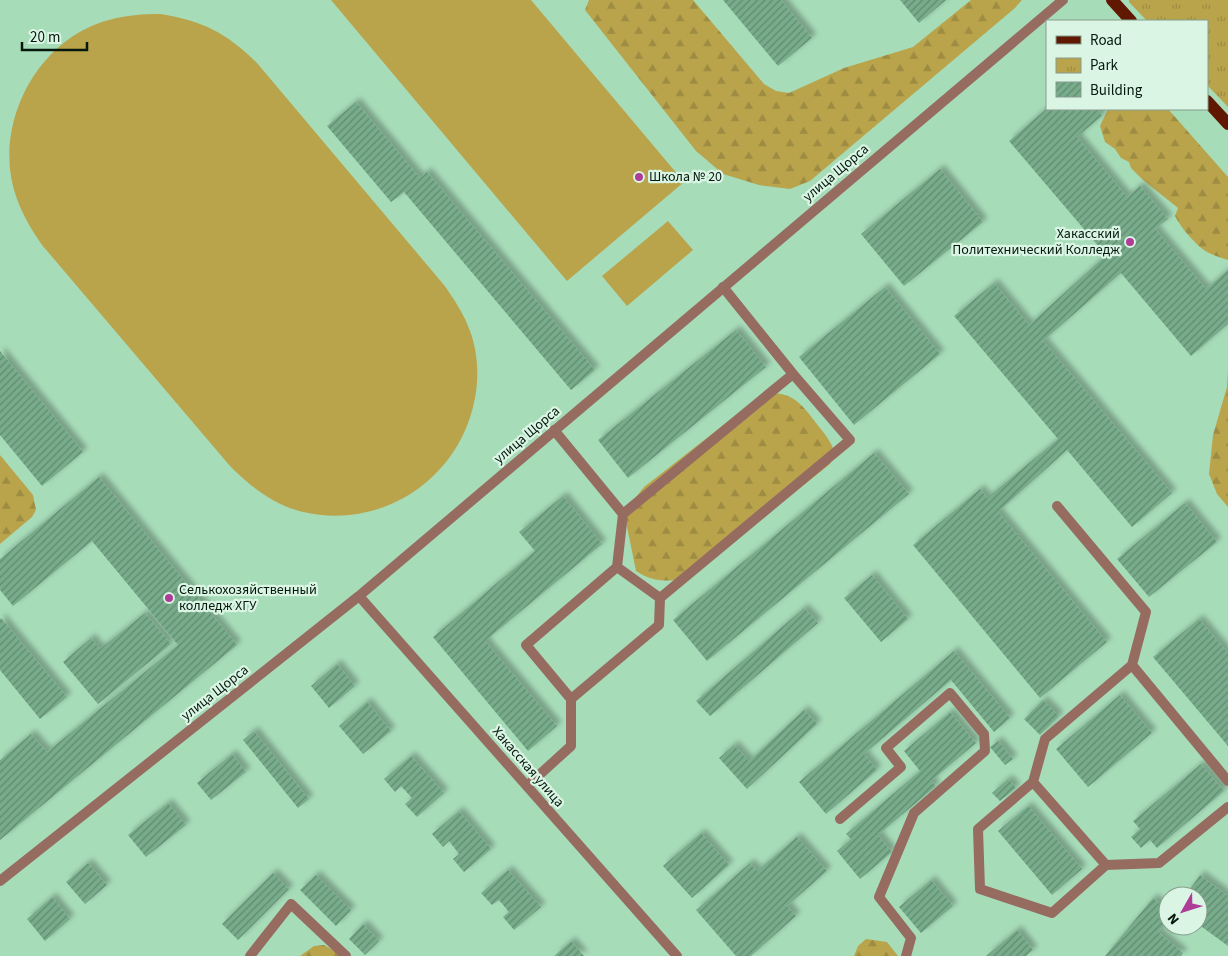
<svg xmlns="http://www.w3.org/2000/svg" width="1228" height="956" viewBox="0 0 1228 956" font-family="'Source Sans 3',sans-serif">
<defs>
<pattern id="forest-firs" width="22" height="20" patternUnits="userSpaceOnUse" patternTransform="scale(1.25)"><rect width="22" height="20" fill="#b9a44c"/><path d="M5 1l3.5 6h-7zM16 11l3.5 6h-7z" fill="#9d8c41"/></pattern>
<pattern id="park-tufts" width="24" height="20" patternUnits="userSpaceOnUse" patternTransform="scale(1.25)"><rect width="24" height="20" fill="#b9a44c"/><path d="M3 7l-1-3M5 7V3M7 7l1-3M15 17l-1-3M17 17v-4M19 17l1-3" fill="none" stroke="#9d8c41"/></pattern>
<pattern id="building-hatch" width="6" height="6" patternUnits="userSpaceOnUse" patternTransform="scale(1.25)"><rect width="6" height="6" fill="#78ac8b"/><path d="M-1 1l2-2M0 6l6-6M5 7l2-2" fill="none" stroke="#608b70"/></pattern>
<filter id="shadow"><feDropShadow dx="4.5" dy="-4.5" stdDeviation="2.5" flood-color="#0004"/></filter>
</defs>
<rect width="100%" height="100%" fill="#a7dcb9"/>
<!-- forest -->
<path fill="url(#forest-firs)" d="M589 0H693L764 84 776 91 789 93 844 68 913 47 971 0H1022L1015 8 810 181 790 189 759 185 723 174 696 151 585 10Z
M1108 109H1168L1228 177V260C1222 258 1215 256 1209 253 1197 247 1181 228 1175 216L1178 208 1143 180 1131 168 1129 162 1121 158 1115 149 1105 142 1100 126Z
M1228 370V507L1217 494 1209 474 1213 435 1227 387Z
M772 393C794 393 804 407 816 423 824 433 831 441 835 453L830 464 687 579C667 581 654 583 636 571L626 522 631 503 644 487 754 401Z
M0 455 33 495 36 510 32 517 0 544Z
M866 939 887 942 898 956H854L858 946Z
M324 945 344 956H300L314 946Z"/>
<!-- park -->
<path fill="url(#park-tufts)" d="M1129 0H1228V107L1207 85V21H1147L1129 2Z"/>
<!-- pitch -->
<path fill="#b9a44c" d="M331 0H531L684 182 567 281Z
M161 14C205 22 225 32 257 63L444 285C454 299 464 314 470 331 478 352 479 377 475 398 460 480 380 532 299 511 271 503 250 486 230 466L42 245C26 222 13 198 10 169 4 105 45 37 109 20 126 15 143 14 161 14Z
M668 221 693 250 627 306 602 276Z"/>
<!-- building -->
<path fill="url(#building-hatch)" filter="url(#shadow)" d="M723 0H781L812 38 778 66Z
M900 0H946L919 23Z
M356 102 420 178 427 172 595 370 571 390 404 192 391 202 327 126Z
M1046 109 1098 110 1102 116 1077 137 1127 197 1140 186 1168 219 1155 229 1206 289 1228 270V324L1191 356 1121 273 1043 341 1172 493 1132 527 1067 450 998 512 1107 642 1040 698 913 545 980 489 987 498 1058 439 954 316 994 283 1029 325 1106 255 1009 141Z
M940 169 983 222 904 286 861 234Z
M885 287 940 354 854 425 799 357Z
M736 330 766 367 628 478 598 440Z
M0 351 83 452 42 486 0 435Z
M874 453 909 494 707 661 673 620Z
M99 477 237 645 0 840V760L31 734 47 752 178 645 92 541 13 606 0 590V559Z
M563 496 602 544 485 641 557 726 528 751 433 637 535 551 519 532Z
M1185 503 1217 542 1149 597 1117 559Z
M872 575 908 619 881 642 844 598Z
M804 608 818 623 710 716 696 701Z
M145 613 171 644 98 704 63 662 91 638 100 649Z
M1 618 67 697 40 719 0 670V619Z
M1199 619 1228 653V746L1153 657Z
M954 651 1010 718 994 732 951 680 864 754 877 770 826 814 799 782Z
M337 664 355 686 329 708 311 686Z
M1120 695 1152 733 1088 787 1056 749Z
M1043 700 1059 716 1040 735 1024 719Z
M367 702 391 731 363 754 339 726Z
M804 710 817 724 747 789 719 758 734 745 749 761Z
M950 712 976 743 931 781 936 786 878 835 892 852 860 879 837 851 851 839 846 834 920 771 904 751Z
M254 731 309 799 298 808 243 740Z
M998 741 1013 759 1005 765 990 747Z
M232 754 246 772 211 800 197 783Z
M411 756 444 793 417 817 405 804 412 798 401 786 395 792 384 779Z
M1201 764 1224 791 1157 848 1150 840 1141 848 1131 837 1140 829 1133 821Z
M1008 779 1016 788 1000 801 992 793Z
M168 803 186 825 146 857 128 835Z
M1028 806 1082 869 1052 895 998 831Z
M459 811 491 849 464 872 453 859 459 854 449 841 443 847 432 834Z
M701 833 729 865 692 898 663 866Z
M797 837 827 871 787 906 796 916 751 956H736L696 910 750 863 757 871Z
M88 863 107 885 85 904 66 882Z
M508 870 541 907 514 930 503 917 509 912 499 900 492 905 481 893Z
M273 873 289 889 238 940 222 924Z
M316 875 351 910 336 926 300 890Z
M1200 875 1228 896V946L1198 924V896H1185Z
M931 880 953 906 921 933 899 907Z
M52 897 70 919 45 941 27 919Z
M1153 898 1168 911V920L1158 932 1183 953 1181 956H1105Z
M363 924 379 941 365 955 349 939Z
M1017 930 1033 950 1026 956H986Z
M571 941 584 956H554Z"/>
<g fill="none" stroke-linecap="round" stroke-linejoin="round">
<!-- service -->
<path stroke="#966c61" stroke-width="10" d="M723 287 793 374 850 440 660 598 617 567 623 514 793 374
M554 430 623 514
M1057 506 1146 612 1132 665
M571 699 659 625 660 598
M1033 782 1045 739 1132 665 1228 781
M527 786 571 746V699L526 645 617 567
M840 819 901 767 886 748 950 693 984 734 985 751 914 813 879 897 911 938 906 956
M1106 865 1033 782 978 829 980 889 1052 913 1106 865 1159 863 1228 807
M250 956 291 904 346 956"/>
<!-- minor -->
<path stroke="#966c61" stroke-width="10" d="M359 596 677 956
M0 881 359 596 1063 0"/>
<!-- primary -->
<path stroke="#601803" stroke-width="12" d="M1112 0 1131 21
M1207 101 1228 124"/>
</g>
<!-- markers -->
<g fill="#ae3d98" stroke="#dbf5e4" stroke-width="2">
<circle cx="639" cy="177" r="5"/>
<circle cx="1130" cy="242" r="5"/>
<circle cx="169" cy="598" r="5"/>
</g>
<g text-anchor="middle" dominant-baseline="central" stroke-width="4.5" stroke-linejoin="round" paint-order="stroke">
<!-- street labels -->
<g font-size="14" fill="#04180c" stroke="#dbf5e4">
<text transform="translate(836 173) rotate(-40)">улица Щорса</text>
<text transform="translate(527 435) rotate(-40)">улица Щорса</text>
<text transform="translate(215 693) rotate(-38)">улица Щорса</text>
<text transform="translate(528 767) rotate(49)">Хакасская улица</text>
</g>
<!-- poi labels -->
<g font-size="14" fill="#04180c" stroke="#dbf5e4" text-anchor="start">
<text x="649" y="177">Школа № 20</text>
<text x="1120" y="234" text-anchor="end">Хакасский<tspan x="1120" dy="16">Политехнический Колледж</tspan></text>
<text x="179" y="590">Селькохозяйственный<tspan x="179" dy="16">колледж ХГУ</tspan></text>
</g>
</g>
<!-- legend -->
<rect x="1046" y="20" width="162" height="90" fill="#dbf5e4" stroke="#859d8e"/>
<rect x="1056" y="36" width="25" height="8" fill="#601803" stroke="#859d8e"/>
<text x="1090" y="45" font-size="15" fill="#04180c">Road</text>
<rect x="1056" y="58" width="25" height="15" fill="url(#park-tufts)" stroke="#859d8e"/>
<text x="1090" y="70" font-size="15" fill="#04180c">Park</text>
<rect x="1056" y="82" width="25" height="15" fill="url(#building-hatch)" stroke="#859d8e"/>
<text x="1090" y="95" font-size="15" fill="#04180c">Building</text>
<!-- north arrow -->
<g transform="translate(1183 911) rotate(231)"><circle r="24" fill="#dbf5e4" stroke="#859d8e"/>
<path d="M0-4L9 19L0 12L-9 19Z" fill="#ae3d98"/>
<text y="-8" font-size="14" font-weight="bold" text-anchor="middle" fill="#04180c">N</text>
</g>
<!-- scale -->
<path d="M22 42v8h65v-8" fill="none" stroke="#04180c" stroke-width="2.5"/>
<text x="30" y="42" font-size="15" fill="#04180c" stroke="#dbf5e4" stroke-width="4" paint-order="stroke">20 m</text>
</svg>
